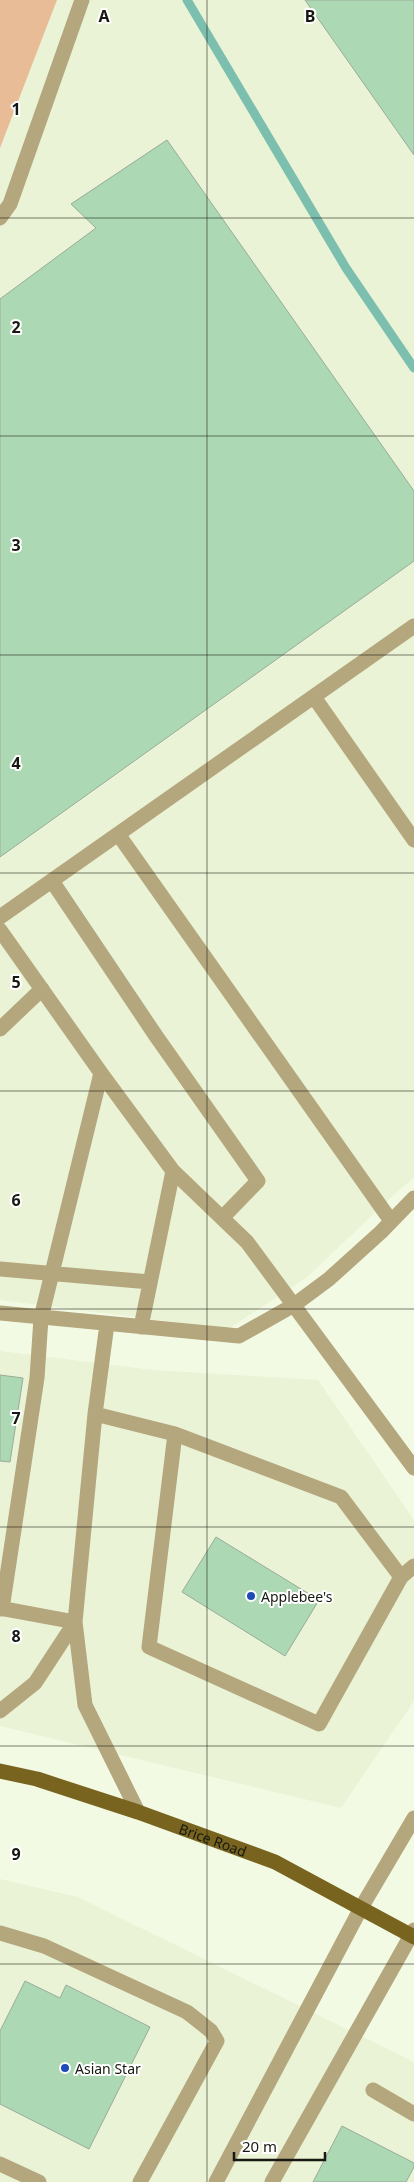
<svg xmlns="http://www.w3.org/2000/svg" width="414" height="2182" viewBox="0 0 414 2182" font-family="'Noto Sans',sans-serif">
<rect width="100%" height="100%" fill="#f3fae4"/>
<!-- built -->
<path fill="#eaf3d5" d="M57 0H414V1178L399 1190 307 1277 228 1329 0 1300V148Z
M0 1351 153 1370 318 1380 414 1520V1701L341 1808 0 1726Z
M0 1879 78 1897 414 2062V2182H0Z"/>
<!-- forest -->
<path fill="#e7bc96" d="M0 0H57L0 148Z"/>
<g fill="none" stroke-linecap="round" stroke-linejoin="round">
<!-- stream -->
<path stroke="#7dbfaf" stroke-width="9" d="M187 0 346 268 414 368"/>
</g>
<!-- building -->
<path fill="#acd9b3" stroke="#99ab9b" d="M305 0H414V155Z
M167 140 414 491V561L0 857V299L96 228 71 204Z
M0 1375 23 1378 10 1462 0 1461Z
M216 1537 319 1600 285 1656 182 1592Z
M25 1981 60 1998 66 1985 150 2027 89 2149 0 2104V2031Z
M342 2126 414 2163V2167L406 2182H313Z"/>
<g fill="none" stroke-linecap="round" stroke-linejoin="round">
<!-- minor -->
<path stroke="#b4a67d" stroke-width="15" d="M0 218 10 204 82 0
M314 697 414 840
M118 834 391 1221
M52 881 156 1036 258 1181 222 1218
M0 917 414 626
M0 930 101 1073 173 1171 247 1242 414 1468
M0 1029 42 989
M0 1269 150 1282
M0 1313 239 1336 294 1305 329 1279 381 1232 414 1198
M141 1327 173 1171
M95 1414 175 1434 149 1647 319 1724 401 1577 341 1497 175 1434
M401 1577 414 1566
M0 1608 75 1622 95 1414 107 1324
M2 1609 37 1378 41 1318 101 1073
M0 1711 35 1683 75 1622 85 1705 138 1812
M0 1933 44 1946 187 2012 211 2031 217 2041 140 2182
M373 2090 414 2114
M0 2164 39 2182
M216 2182 361 1908 414 1818
M272 2182 414 1930"/>
<!-- major -->
<path stroke="#78641f" stroke-width="15" id="s1" d="M0 1771 37 1779 138 1812 275 1862 414 1937"/>
</g>
<!-- grid -->
<path fill="none" stroke="#161811" stroke-width="1" stroke-opacity="0.55" d="M207 0V2182M0 218H414M0 436H414M0 655H414M0 873H414M0 1091H414M0 1309H414M0 1527H414M0 1746H414M0 1964H414"/>
<!-- markers -->
<g fill="#1e4bb8" stroke="#fff" stroke-width="2">
<circle cx="251" cy="1596" r="5"/>
<circle cx="65" cy="2068" r="5"/>
</g>
<g text-anchor="middle" dominant-baseline="central" stroke-width="4" stroke-linejoin="round" paint-order="stroke">
<!-- poi labels -->
<g font-size="14" fill="#161811" stroke="#fff" text-anchor="start">
<text x="261" y="1596">Applebee's</text>
<text x="75" y="2068">Asian Star</text>
</g>
<!-- street labels -->
<g font-size="14" fill="#161811" stroke="#fff">
<text stroke="none"><textPath href="#s1" startOffset="224">Brice Road</textPath></text>
</g>
</g>
<g font-size="16" text-anchor="middle" font-weight="bold" fill="#161811" stroke="#fff" stroke-width="4" stroke-linejoin="round" paint-order="stroke">
<text x="104" y="22">A</text>
<text x="310" y="22">B</text>
<text x="16" y="115">1</text>
<text x="16" y="333">2</text>
<text x="16" y="551">3</text>
<text x="16" y="769">4</text>
<text x="16" y="988">5</text>
<text x="16" y="1206">6</text>
<text x="16" y="1424">7</text>
<text x="16" y="1642">8</text>
<text x="16" y="1860">9</text>
</g>
<!-- scale -->
<path d="M234 2152v8h91v-8" fill="none" stroke="#161811" stroke-width="2.5"/>
<text x="242" y="2152" font-size="15" fill="#161811" stroke="#ffffff" stroke-width="4" paint-order="stroke">20 m</text>
</svg>
